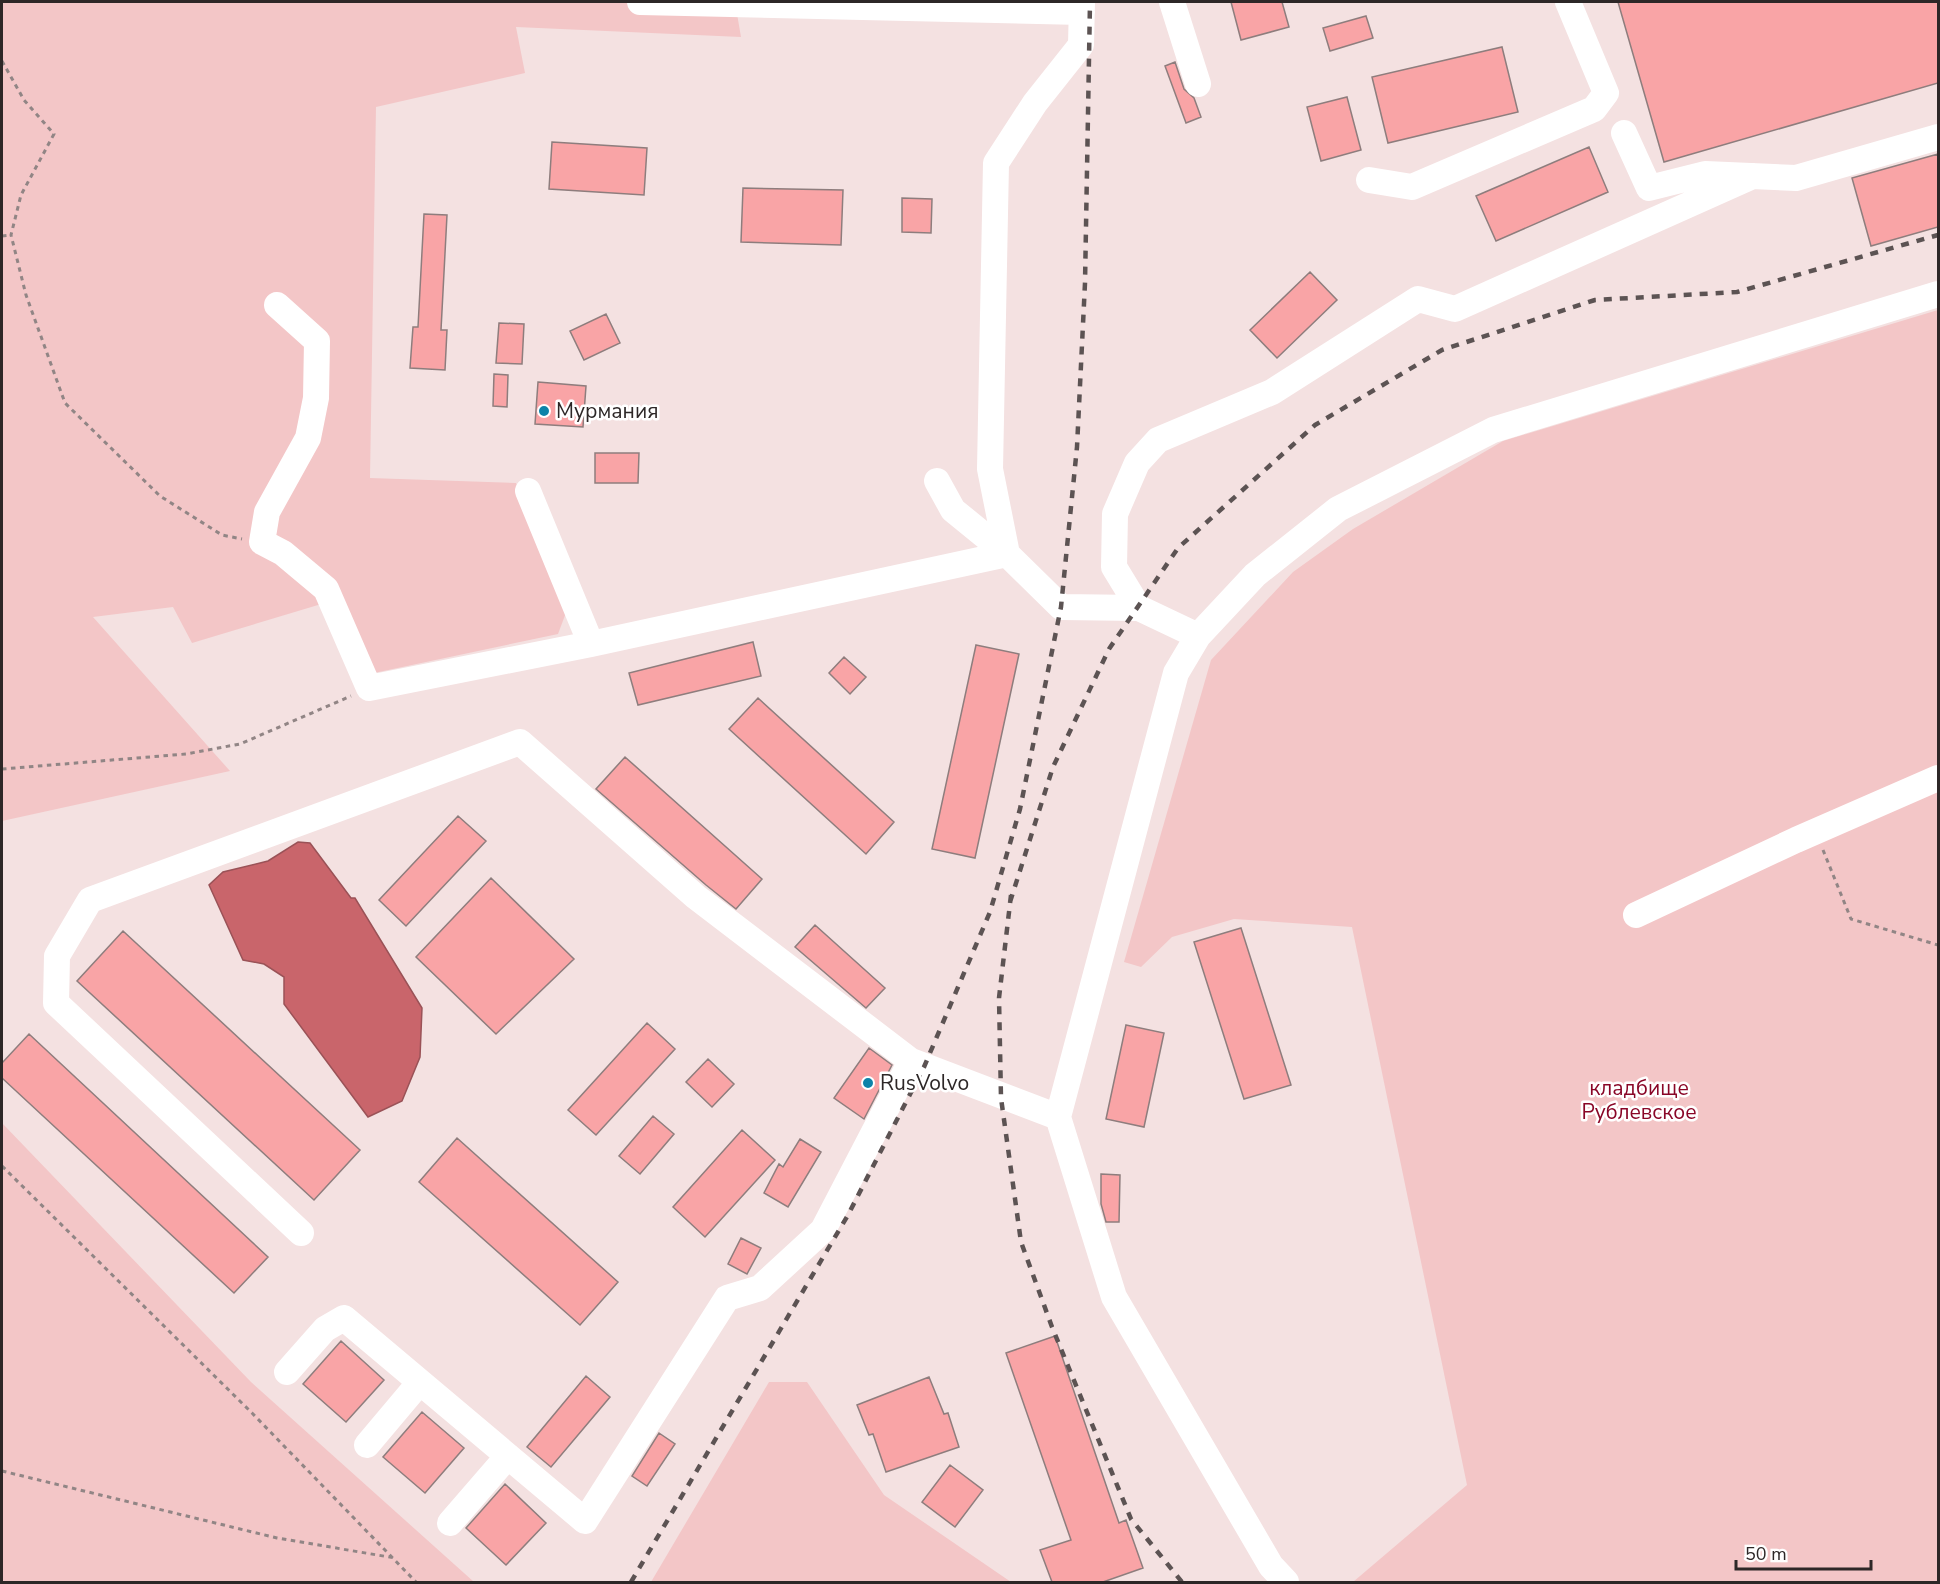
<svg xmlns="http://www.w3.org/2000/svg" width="1940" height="1584" viewBox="0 0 1940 1584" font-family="'Nunito Sans',sans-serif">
<rect width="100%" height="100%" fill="#f4e1e1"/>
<!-- green -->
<path fill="#f3c6c7" d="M2 2H735L741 37 516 27 525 73 376 107 370 478 516 483 567 610 558 634 374 673 338 599 192 643 173 607 93 617 230 771 2 821Z
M1938 310V1582H1353L1467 1485 1352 927 1234 919 1172 937 1141 967 1124 962 1211 660 1293 572 1353 529 1503 441Z
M2 1123 251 1382 474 1582H2Z
M769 1382H807L884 1495 1011 1582H651Z"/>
<!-- water -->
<path fill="#c9656b" stroke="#9a5257" stroke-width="1.5" d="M298 842 310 843 351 898H355L422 1008 420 1057 402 1101 368 1117 284 1004V977L264 964 243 960 209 885 223 872 268 861Z"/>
<!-- building -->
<path fill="#f9a4a6" stroke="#8e7d7d" stroke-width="1.5" d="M1231 2H1282L1289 27 1241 40Z
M1618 2H1938V83L1664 162Z
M1366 16 1373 38 1330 51 1323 28Z
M1502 47 1518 112 1388 143 1372 77Z
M1175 62 1184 89 1194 98 1201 117 1186 123 1165 66Z
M1347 97 1361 150 1321 161 1307 107Z
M552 142 647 148 644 195 549 189Z
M1589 147 1608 192 1496 241 1476 196Z
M1938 154V227L1871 246 1852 178Z
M743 188 843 190 841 245 741 242Z
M902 198 932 199 931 233 902 232Z
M424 214 447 215 441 330H447L445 370 410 368 413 327H418Z
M1310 272 1337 300 1277 358 1250 330Z
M606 314 620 343 584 360 570 331Z
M499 323 524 324 522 364 496 363Z
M494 374 508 375 507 407 493 406Z
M538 382 586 386 583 427 535 424Z
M595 453H639L638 483H595Z
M753 642 761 676 638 705 629 673Z
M976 645 1019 654 975 858 932 849Z
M844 657 866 677 850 694 829 673Z
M758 698 894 822 866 854 729 729Z
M625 757 762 879 736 909 706 885 596 789Z
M458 816 486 841 406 926 379 900Z
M491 878 574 959 496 1034 416 957Z
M815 925 885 988 866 1008 795 947Z
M1241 928 1291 1085 1244 1099 1194 942Z
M123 931 360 1150 314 1200 77 981Z
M647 1023 675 1049 596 1135 568 1110Z
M1126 1025 1164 1033 1144 1127 1106 1119Z
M29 1034 268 1257 234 1293 2 1078V1063Z
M869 1048 892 1065 864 1119 834 1098Z
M708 1059 734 1084 712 1107 686 1082Z
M653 1116 674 1134 640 1174 619 1156Z
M742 1130 775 1160 705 1237 673 1207Z
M457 1138 618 1282 580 1325 419 1182Z
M800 1139 821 1152 788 1207 764 1193 779 1164 783 1167Z
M1101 1174 1120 1175 1119 1222H1106L1101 1204Z
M741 1238 761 1248 747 1274 728 1264Z
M1055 1336 1119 1523 1126 1520 1143 1568 1103 1582H1052L1040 1550 1071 1540 1006 1353Z
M341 1341 384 1380 346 1422 303 1384Z
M586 1376 610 1397 551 1467 527 1447Z
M929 1377 944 1414 948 1413 959 1447 886 1472 873 1434 869 1435 857 1405Z
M422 1412 464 1448 425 1493 383 1457Z
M659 1433 675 1444 647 1486 632 1476Z
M950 1465 983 1490 955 1527 922 1502Z
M505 1484 546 1523 506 1565 466 1528Z"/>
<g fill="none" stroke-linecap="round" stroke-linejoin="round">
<!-- path -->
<path stroke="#918585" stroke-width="3" stroke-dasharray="4.5 4.5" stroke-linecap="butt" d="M2 61 24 100 54 134 21 195 11 235 26 295 65 403 160 496 222 535 242 539
M2 236 11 235
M2 769 186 754 240 744 351 696
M1823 850 1851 919 1938 945
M2 1166 252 1413 416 1582
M2 1471 277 1538 395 1558"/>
<!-- minor -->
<path stroke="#fff" stroke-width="26" d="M640 2 1082 12
M1172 2 1198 84
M1624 133 1649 188 1705 174 1796 178 1938 137
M1369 180 1412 187 1594 109 1606 93 1568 2
M277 305 317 341 316 398 308 438 267 512 262 542 283 553 326 589 369 688 591 644 1007 554 1061 607 1139 608 1198 636
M937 481 953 510 1007 554 990 469 996 163 1035 103 1081 45 1082 2
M528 491 591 644
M1139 608 1114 567 1115 514 1137 463 1158 440 1272 392 1418 299 1455 309 1753 176
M1636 915 1796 840 1938 778
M301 1233 56 1003 57 956 90 900 520 742 696 897 911 1061 1058 1117
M287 1372 325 1329 344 1318 585 1521 727 1298 760 1288 823 1230 911 1061
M367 1445 420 1382
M450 1523 508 1456
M1286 1582 1271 1566 1114 1297 1058 1117 1176 673 1198 636 1255 575 1338 509 1493 430 1938 294"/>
<!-- rail -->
<path stroke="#5c5353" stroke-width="4.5" stroke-dasharray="8 8" stroke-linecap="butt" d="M1011 895 999 998 1001 1098 1021 1242 1052 1327 1131 1519 1182 1582
M1010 902 1053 767 1109 649 1178 548 1315 425 1442 350 1595 300 1737 292 1938 235
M631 1582 848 1215 924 1067 990 912 1020 809 1061 607 1077 447 1085 283 1090 2"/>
</g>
<!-- markers -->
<g fill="#0d83a9" stroke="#fff" stroke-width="2">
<circle cx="544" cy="411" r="6"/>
<circle cx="868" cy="1083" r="6"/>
</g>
<g text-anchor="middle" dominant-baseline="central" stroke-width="5" stroke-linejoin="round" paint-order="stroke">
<!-- poi labels -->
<g font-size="21" fill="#2d2727" stroke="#fff" text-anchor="start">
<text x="556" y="411">Мурмания</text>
<text x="880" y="1083">RusVolvo</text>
</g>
<!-- park labels -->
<g font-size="21" fill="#890627" stroke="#fff">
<text x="1639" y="1088">кладбище<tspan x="1639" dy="24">Рублевское</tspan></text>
</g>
</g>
<!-- border -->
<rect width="1940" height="1584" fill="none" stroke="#2d2727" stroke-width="6"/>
<!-- scale -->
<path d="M1736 1560v9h135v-9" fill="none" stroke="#2d2727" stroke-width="3"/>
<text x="1745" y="1560" font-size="18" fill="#2d2727" stroke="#ffffff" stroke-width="4.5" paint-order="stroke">50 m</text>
</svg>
